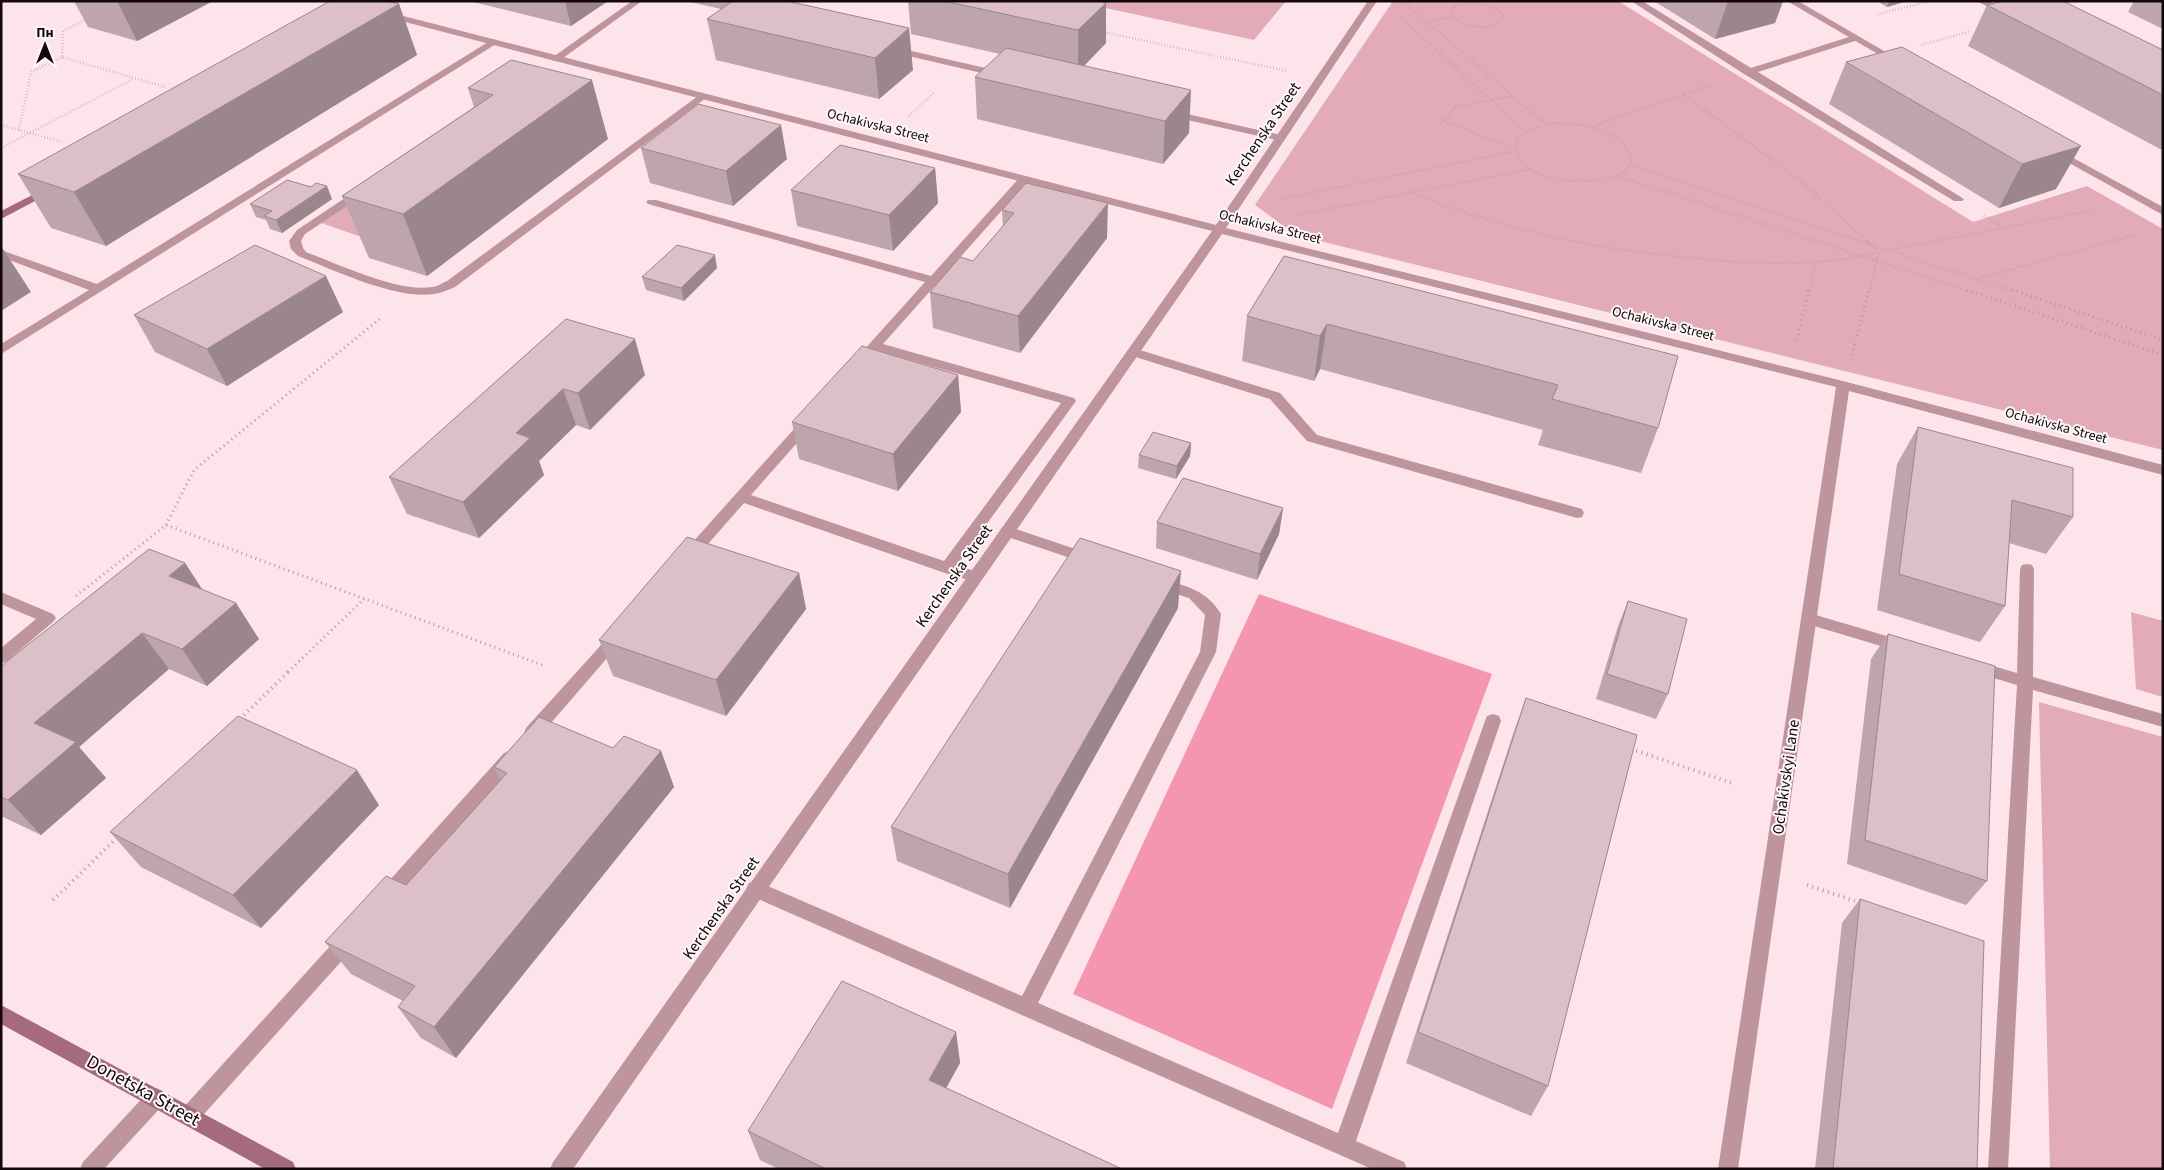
<svg xmlns="http://www.w3.org/2000/svg" width="2164" height="1170" viewBox="0 0 2164 1170" font-family="'Source Sans 3',sans-serif">
<rect width="100%" height="100%" fill="#fde4ea"/>
<!-- green -->
<path fill="#e3aab9" d="M1073 1H1286L1254 40Z
M1393 1H1618L1973 222 2087 186 2163 229V450L1296 235 1255 205Z
M351 203 389 216 359 236 321 223Z
M2131 612 2163 621V697L2136 689Z
M2039 702 2163 737V1169H2050Z"/>
<!-- forest -->
<path fill="#f496b2" d="M1259 594 1492 674 1332 1109 1073 994Z"/>
<g fill="none" stroke-linecap="round" stroke-linejoin="round">
<!-- path-far2 -->
<path stroke="#af9ba0" stroke-width="2.5" stroke-dasharray="0.5 2.5" stroke-linecap="butt" d="M1404 2 1545 124
M1477 3 1499 10 1504 17C1490 33 1463 29 1450 13L1454 6Z
M1878 14 1931 1
M1400 16 1524 131
M87 19 63 31 62 57 165 87
M1427 22 1452 17
M1103 32 1287 71
M1922 45 1971 31
M1682 93 1802 182 1878 251
M909 116 935 92
M1442 120 1515 149
M1444 121 1455 107 1512 96
M1555 123C1577 124 1611 126 1625 147 1628 151 1630 156 1632 161 1629 165 1627 171 1622 173 1599 186 1535 185 1520 158 1517 153 1517 144 1516 139L1534 128Z
M1 125 62 142
M1592 127 1709 85
M19 130 31 72 62 57
M1 148 133 79
M1630 165 2016 292
M1619 176 1970 292
M1411 192C1501 230 1595 249 1692 258 1742 263 1793 266 1844 259L2094 210
M1281 199 1516 151
M1297 215 1531 169
M1984 216 2004 228
M1977 279 2137 234
M1809 292 1816 262
M1869 292 1879 252"/>
<!-- path-far1 -->
<path stroke="#af9ba0" stroke-width="3" stroke-dasharray="1 4" stroke-linecap="butt" d="M1967 290 2163 355
M2012 290 2163 340
M1797 340 1809 290
M1852 355 1869 290
M166 525 194 470 381 318
M76 596 166 525 545 666
M288 672 364 599"/>
<!-- path -->
<path stroke="#af9ba0" stroke-width="4" stroke-dasharray="1 4.5" stroke-linecap="butt" d="M240 719 289 671
M1631 749 1732 783
M1807 885 1861 903
M53 900 119 836"/>
<!-- lane -->
<path fill="#be959f" fill-rule="evenodd" d="M632 1H642L559 61H553V57Z
M1631 1H1642L1751 68 1852 36H1858V40L1758 72 1964 199 1962 201H1954L1744 74Z
M1977 1H1989L2012 14 2010 16H2004Z
M493 39 498 42 496 44 1 354V344L89 290 1 257V250L97 284Z
M907 50 1003 72 1008 75 1003 78 904 55V51Z
M702 93 707 96 706 98 455 287C448 290 441 293 434 294 396 300 334 270 298 256L291 249 289 241 297 230 357 190H365L367 192 365 194 305 234 301 241 303 248 306 252C338 264 399 293 432 287 437 287 442 283 447 281Z
M1169 110 1281 135 1286 138 1281 141 1165 115 1164 113 1165 111Z
M1024 176 1028 177 1030 179 1028 181 883 344 1074 398 1076 401 957 565 980 573 982 577 980 581 975 582 942 572 744 503 693 561 688 562 683 561 681 557 683 553 802 420H812L814 423 812 426 751 495 944 561 1061 403 878 351 864 367H854L853 364 854 361 925 282 648 204 646 202 648 200H656L931 276 1020 177Z
M1133 348 1280 393 1317 435 1582 509 1584 513 1582 517 1577 518 1307 441 1270 399 1129 355 1127 352Z
M1007 526 1093 555 1095 559 1093 563 1088 564 1002 535 1000 531 1002 527Z
M2027 564 2032 565 2034 569 2033 677 2163 714V727L2033 690 2008 1169H1988L2017 685 1970 671 1968 667 1970 663 1976 661 2017 673 2020 569 2022 565Z
M1162 579C1186 586 1207 590 1221 614L1216 652 1038 1003 1338 1133 1485 721 1487 716 1493 714 1499 716 1501 721 1356 1141 1404 1162 1407 1169H1372L749 895 746 889 749 883 755 881 761 883 1022 996 1200 652 1205 615 1189 598 1157 588 1155 584 1157 580Z
M1 592 53 614 56 618 53 622 7 661 1 663V648L36 619 1 604Z
M1809 613 1907 642 1909 646 1907 650 1901 652 1804 623 1801 619 1804 615Z
M616 632 621 634 624 638 621 642 538 738 532 740 526 738 524 733 526 728 611 634Z
M510 751 516 753 518 758 516 763 392 903 386 905 380 903 377 897 380 891 504 753Z
M349 931 356 933 358 939 356 945 196 1123 189 1126 182 1123 179 1116 182 1109 342 933Z
M156 1088 163 1091 166 1098 163 1105 104 1169H80L83 1162 149 1091Z"/>
<!-- street -->
<path fill="#be959f" fill-rule="evenodd" d="M1368 1H1377L1226 228 1843 381 2163 465V475L1849 391 1738 1169H1718L1836 387 1222 234 573 1169H550L553 1162 1212 231 382 16V12H388L1216 225Z
M1787 1H1798L1903 62 1898 65 1895 64Z
M2055 148 2163 207V215L2051 153 2050 151Z"/>
<!-- secondary -->
<path fill="#a56a7b" fill-rule="evenodd" d="M50 186 54 187 56 189 54 191 1 219V211Z
M1 1005 293 1162 296 1169H265L1 1024Z"/>
</g>
<!-- wall -->
<path fill="#bea4ab" d="M74 1H213L137 41 88 27Z
M469 1H608L571 26Z
M686 1H787L913 70 879 99 716 60 707 19 721 9Z
M908 1H1100L1106 3V43L1084 66 1189 133 1163 164 977 119 975 77 1000 54 911 34Z
M1654 1H1783L1775 23 1715 39Z
M1877 1H1907L1887 7Z
M2134 1H2163V29L2128 12Z
M399 4 417 55 106 246 51 228 18 174Z
M1987 5 2163 50V149H2160L1968 46Z
M1902 47 2056 189 1999 208 1829 104 1846 62Z
M511 60 608 139 427 276 369 258 342 196 474 107 468 88Z
M641 148 787 159 733 206 650 183Z
M935 168 938 203 893 251 797 226 791 190Z
M332 199 282 233 270 229 266 220 256 217 250 204Z
M1002 210 1107 238 1020 353 933 328 930 292 973 261 1003 227Z
M1284 256 1658 428 1641 473 1538 445 1543 430 1320 369 1314 381 1242 361 1247 316Z
M717 268 684 301 646 290 642 277Z
M343 312 227 386 155 352 134 315Z
M566 319 645 375 590 430 576 425 539 461 544 475 479 538 407 514 389 477Z
M958 375 961 412 898 491 799 459 792 422Z
M1918 427 2073 517 2046 554 2009 543 2005 606 1980 642 1877 610 1897 464Z
M1191 443 1190 456 1176 479 1138 468 1139 455Z
M1283 508 1279 534 1257 580 1156 548 1157 522Z
M185 563 202 589 259 639 207 686 169 669 79 747 106 778 41 835 1 816V666Z
M799 573 806 609 726 716 613 676 599 640Z
M1628 601 1668 694 1656 719 1596 699 1618 626Z
M1178 608 1010 908 897 861 891 827Z
M1888 634 1987 881 1966 905 1847 864 1871 659Z
M1526 698 1548 1086 1531 1116 1406 1063 1513 734Z
M613 748 661 751 674 787 456 1058 421 1038 398 1007 403 1001 351 974 325 942 406 885 500 781 494 767Z
M379 805 261 928 141 867 110 832Z
M1860 899 1977 1169H1815L1842 923Z
M956 1032 960 1063 946 1088 1122 1169H779L760 1160 748 1131Z"/>
<!-- shaded-wall -->
<path fill="#9b868b" d="M117 1H213L137 41Z
M565 1H608L571 26Z
M1728 1H1783L1775 23 1715 39Z
M1889 1H1907L1887 7Z
M1106 3V43L1078 72V30Z
M399 4 417 55 106 246 74 192Z
M909 28 913 70 879 99 875 58Z
M592 80 608 139 427 276 403 214Z
M1191 90 1189 133 1163 164 1165 121Z
M781 125 787 159 733 206 726 171Z
M2081 146 2056 189 1999 208 2022 164Z
M935 168 938 203 893 251 889 215Z
M327 186 332 199 282 233 276 220Z
M1108 203 1107 238 1020 353 1018 316Z
M1 246 31 292 1 311Z
M715 255 717 268 684 301 681 288Z
M326 276 343 312 227 386 207 349Z
M1327 324 1320 369 1314 381 1320 336Z
M635 339 645 375 590 430 578 393Z
M958 375 961 412 898 491 893 454Z
M563 389 576 425 539 461 544 475 479 538 463 502 516 433Z
M1191 443 1190 456 1176 479 1177 466Z
M1283 508 1279 534 1257 580 1260 554Z
M185 563 209 600 169 576Z
M1181 571 1178 608 1010 908 1008 874Z
M799 573 806 609 726 716 716 680Z
M236 603 259 639 207 686 182 649Z
M142 633 169 669 79 747 106 778 41 835 8 800 34 723Z
M661 751 674 787 456 1058 434 1027Z
M357 770 379 805 261 928 233 895Z
M956 1032 960 1063 934 1110 929 1080Z"/>
<!-- building -->
<path fill="#ddbfc7" stroke="#9b868b" d="M330 1H387L399 4 74 192 18 174Z
M733 1H787L909 28 875 58 707 19Z
M944 1H1100L1106 3 1078 30Z
M2003 1H2063L2163 50V95L1987 5Z
M1902 47 2081 146 2022 164 1846 62Z
M1006 48 1191 90 1165 121 975 77Z
M511 60 592 80 403 214 342 196 493 95 468 88Z
M698 104 781 125 726 171 641 148Z
M840 145 935 168 889 215 791 190Z
M287 180 311 187 316 183 327 186 276 220 264 216 272 211 250 204Z
M1026 183 1108 203 1018 316 930 292 960 257 973 261 1014 213 1002 210Z
M255 245 326 276 207 349 134 315Z
M677 245 715 255 681 288 642 277Z
M1284 256 1678 356 1658 428 1552 399 1558 385 1327 324 1320 336 1247 316Z
M566 319 635 339 578 393 563 389 516 433 530 438 463 502 389 477Z
M862 346 958 375 893 454 792 422Z
M1918 427 2073 468V517L2012 500 2005 606 1899 574Z
M1153 432 1191 443 1177 466 1139 455Z
M1183 478 1283 508 1260 554 1157 522Z
M687 537 799 573 716 680 599 640Z
M1080 538 1181 571 1008 874 891 827Z
M149 549 185 563 169 576 236 603 182 649 142 633 34 723 76 742 8 800 1 797V666Z
M1628 601 1687 619 1668 694 1607 674Z
M1888 634 1995 666 1987 881 1865 840Z
M1526 698 1637 735 1548 1086 1418 1032Z
M238 716 357 770 233 895 110 832Z
M539 717 613 748 624 736 661 751 434 1027 398 1007 415 986 325 942 386 876 406 885 507 773 494 767Z
M1860 899 1984 941 1977 1169H1833Z
M842 981 956 1032 929 1080 1122 1169H826L748 1131Z"/>
<g text-anchor="middle" dominant-baseline="central" stroke-width="4" stroke-linejoin="round" paint-order="stroke">
<!-- far-street labels -->
<g font-size="14" fill="#12080b" stroke="#fdf7f8">
<text transform="translate(878 126) rotate(14)">Ochakivska Street</text>
<text transform="translate(1270 227) rotate(14)">Ochakivska Street</text>
<text transform="translate(1663 324) rotate(14)">Ochakivska Street</text>
<text transform="translate(2056 426) rotate(15)">Ochakivska Street</text>
</g>
<!-- street labels -->
<g font-size="16" fill="#12080b" stroke="#fdf7f8">
<text transform="translate(1263 134) rotate(-56)">Kerchenska Street</text>
<text transform="translate(954 576) rotate(-55)">Kerchenska Street</text>
<text transform="translate(1786 777) rotate(-82)">Ochakivskyi Lane</text>
<text transform="translate(721 908) rotate(-55)">Kerchenska Street</text>
</g>
<!-- near-street labels -->
<g font-size="19" fill="#12080b" stroke="#fdf7f8">
<text transform="translate(143 1091) rotate(29)">Donetska Street</text>
</g>
</g>
<!-- border -->
<rect width="2164" height="1170" fill="none" stroke="#12080b" stroke-width="5"/>
<!-- north arrow -->
<g transform="translate(45 45)" stroke="#fdf7f8" stroke-width="4" paint-order="stroke">
<path d="M0-4L9 19L0 12L-9 19Z" fill="#12080b"/>
<text y="-8" font-size="14" font-weight="bold" text-anchor="middle" fill="#12080b">Пн</text>
</g>
</svg>
